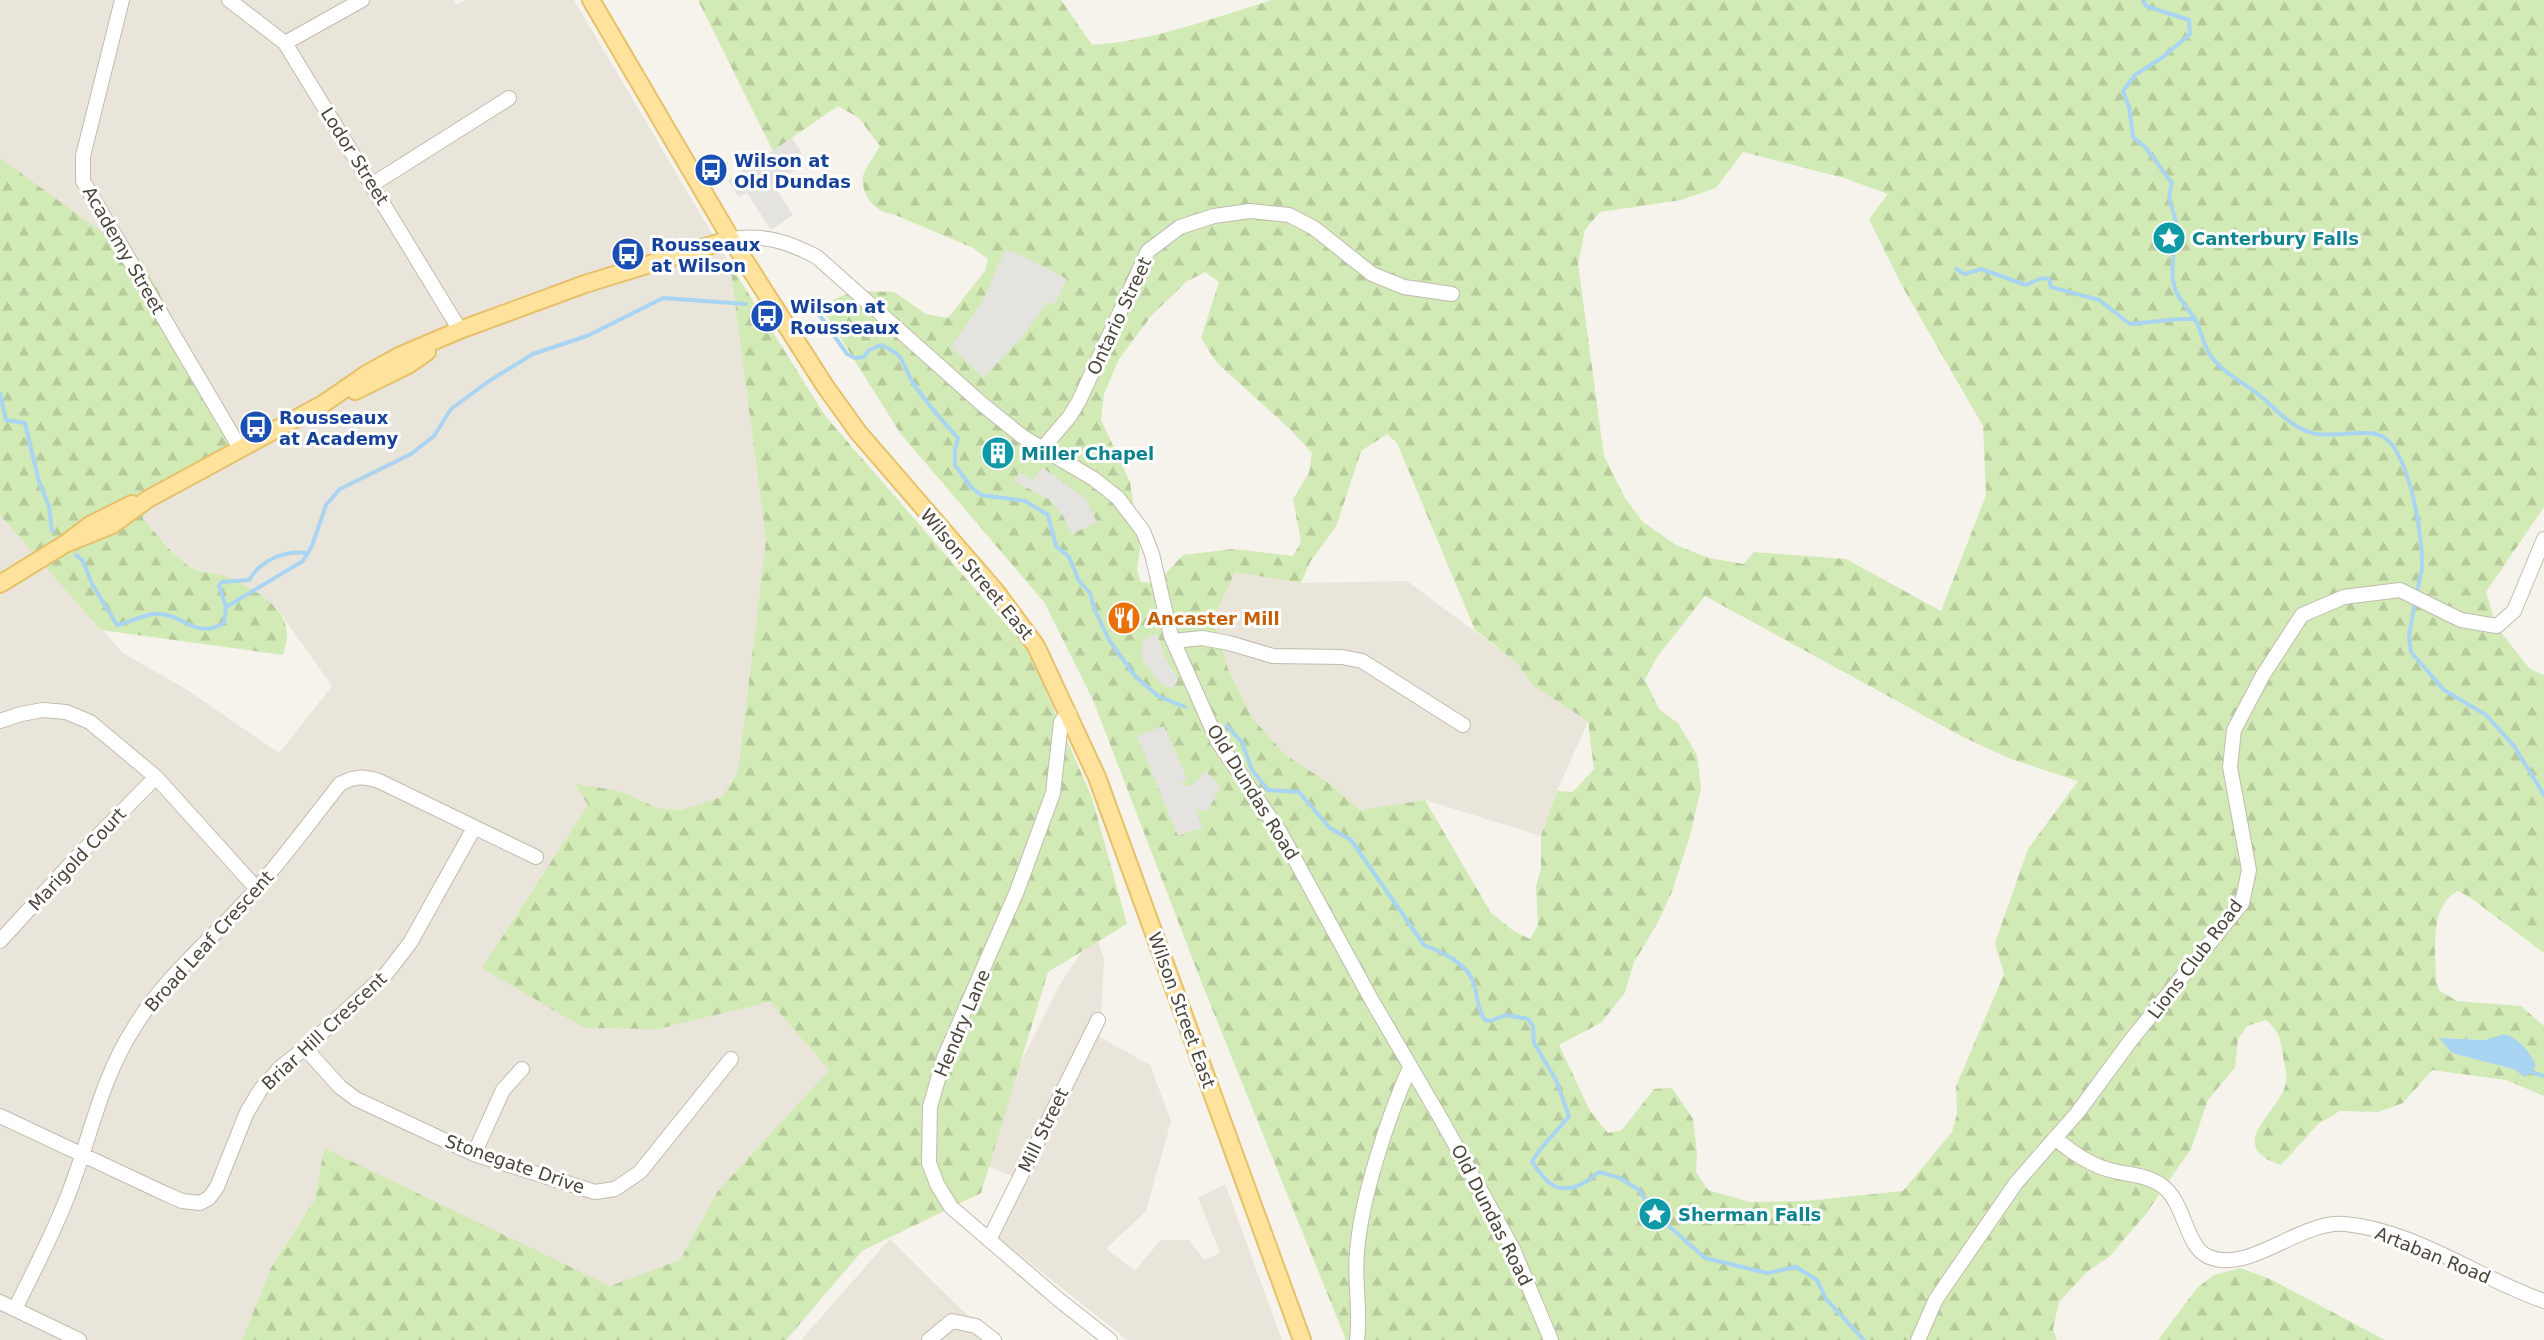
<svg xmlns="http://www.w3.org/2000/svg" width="2544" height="1340" viewBox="0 0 2544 1340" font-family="'DejaVu Sans',sans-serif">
<defs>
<pattern id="forest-firs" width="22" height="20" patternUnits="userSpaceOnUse" patternTransform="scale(1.5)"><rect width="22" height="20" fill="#d2eab5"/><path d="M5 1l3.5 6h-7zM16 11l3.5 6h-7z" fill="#b6ca9c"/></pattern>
</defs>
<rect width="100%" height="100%" fill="#f6f3ec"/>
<!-- residential -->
<path fill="#eae5da" d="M0 0H453L457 5 465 0H574L730 264 766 540 738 772 722 797 680 810 658 808 620 791 575 785 588 805 482 968 658 1029 770 1002 829 1070 718 1191 680 1260 610 1287 324 1148 315 1199 271 1268 242 1340H0V515L123 653 189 691 279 753 332 686 276 607 222 575 194 569 179 558 143 519 0 335Z
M1235 572 1301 583 1407 581 1517 663 1533 686 1588 721 1557 791 1541 836 1425 800 1360 810 1329 783 1287 756 1252 718 1228 669 1213 619Z
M1095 932 1104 959 1100 1037 1150 1065 1171 1121 1146 1211 1106 1249 1135 1270 1161 1240H1189L1204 1260 1220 1253 1198 1198 1225 1184 1282 1340H1127L988 1229 1014 1177 972 1160 1059 986Z
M890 1239 963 1311 1001 1340H801Z"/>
<!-- forest -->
<path fill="url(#forest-firs)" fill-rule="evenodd" d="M698 0H1061L1092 45C1153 41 1213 18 1272 0H2544V507L2486 592 2496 626 2530 669 2544 675V953L2471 898 2458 891C2428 906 2436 953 2436 982L2440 991 2457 1001 2521 1006 2544 1026V1096L2506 1080 2432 1070 2403 1103 2378 1112 2340 1111 2318 1124 2281 1165C2223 1145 2278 1115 2286 1083 2288 1075 2284 1063 2283 1056 2280 1037 2280 1033 2266 1020L2247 1026 2238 1039 2235 1067 2208 1100 2191 1149 2145 1215 2109 1257 2088 1271 2059 1302 2053 1329 2057 1340H1346L1201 981 1093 700 1044 602 900 433 820 305 855 291 894 292 926 314 948 318 985 271 988 259 973 248 893 214C875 212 861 196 863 176 865 167 876 154 880 146L859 118 838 106 773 151ZM1743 152 1844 178 1888 194 1869 219 1901 284 1983 426 1986 495 1941 611 1846 559 1754 552 1744 564 1709 558 1676 545 1643 522 1625 498 1604 456 1578 264 1585 230 1600 212 1681 200 1716 188ZM1205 272 1219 282 1201 338 1216 362 1291 430 1312 453 1309 473 1293 499 1301 542 1293 556 1233 549 1183 555 1157 583 1141 582 1137 569 1140 548 1130 482 1101 420 1104 394 1119 359 1152 315 1186 282ZM1387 434 1397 443 1475 630 1517 663 1533 686 1588 721 1594 769 1573 792 1557 791 1541 836V868L1536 887 1538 925 1530 939 1515 932 1491 913 1425 800 1360 810 1329 783 1287 756 1252 718 1228 669 1213 619 1235 572 1301 583 1310 562 1336 527 1361 451ZM1705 596 1963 737 2011 759 2078 781 2028 849 1995 943 2004 974 1956 1086 1957 1114 1952 1132 1903 1191 1806 1201 1750 1202 1708 1190 1696 1172 1697 1152 1693 1119 1672 1088 1654 1089 1622 1130 1608 1133 1590 1111 1559 1045 1602 1022 1625 992 1634 962 1656 926 1671 894 1690 836 1701 788 1697 755 1678 723 1659 709 1645 680 1657 657ZM2440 1038 2485 1040 2525 1076 2513 1069 2452 1053Z
M0 158 143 262 244 452 143 508V519C158 535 173 556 192 568 201 573 214 572 224 576 248 586 289 605 287 637 287 642 284 649 283 655L101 630 0 515Z
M730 264 826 417 1028 650 1092 798 1127 924 1048 972 981 1193 862 1251 786 1340H242L271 1268 315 1199 324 1148 610 1286 680 1260 718 1191 829 1070 770 1002 658 1029 584 1028 482 968 588 805 575 784 620 791 658 808 680 810 722 797 738 772 766 540Z
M2240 1268 2270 1279 2385 1340H2158L2197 1288 2214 1275Z"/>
<!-- parking -->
<path fill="#e5e3e0" d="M792 138 802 153 794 159 800 167 773 184 793 215 771 230 747 193 739 197 728 180Z
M1005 250 1018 254 1067 279 1054 305 1047 302 1024 335 983 378 951 347 982 302Z
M1042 467 1086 499 1097 522 1072 534 1063 516 1050 500 1014 481 1019 473 1033 480Z
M1157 634 1163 653 1178 680 1172 689 1161 684 1143 661 1141 651 1143 643 1146 638Z
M1164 726 1187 779 1180 784 1187 786 1195 783 1205 771 1221 786 1207 812 1198 809 1196 811 1203 827 1178 836 1137 736Z"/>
<!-- water -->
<path fill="#a9d4f2" d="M2504 1034C2519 1038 2530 1052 2536 1066L2525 1077 2513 1069 2452 1053 2439 1038 2485 1040Z"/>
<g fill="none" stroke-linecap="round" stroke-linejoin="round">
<!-- stream -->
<path stroke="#a9d4f2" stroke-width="4" d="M2143 0 2146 6 2189 20 2190 34 2163 57 2135 75 2123 91 2129 107 2133 137 2145 147 2172 183C2165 206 2175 205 2176 226 2177 246 2169 265 2174 285 2177 299 2188 307 2195 319 2201 330 2203 343 2209 353 2219 370 2239 380 2254 391 2273 405 2286 424 2309 432 2330 440 2369 426 2385 438 2410 456 2423 537 2422 567 2421 576 2418 585 2417 594
M1956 269 1965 274 1981 269 2026 285 2042 278 2049 279 2051 287 2099 300 2130 324 2180 319H2195
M805 304 816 310 847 354 855 358 864 357 869 350 881 345C908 357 900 362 913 383 926 402 942 421 958 438L955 450V465L971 487 981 495 1025 501 1048 515 1056 546 1069 557 1079 581 1090 593 1094 608 1109 640 1135 676 1158 696 1185 707
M0 393 6 420 25 423 39 482 49 506 52 531
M76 555 83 561 92 584 117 625C129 622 142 616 153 614 182 611 194 641 224 623L226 607 303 561 312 546 326 505 340 489 411 454 434 436 451 409 489 381 533 354 587 336 663 298 746 304
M2415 601 2409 636 2411 652 2444 690 2486 715 2514 746 2544 795
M226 607 219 586 222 582 249 580C262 559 285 550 308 553
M1227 726 1242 742 1252 770 1268 790 1299 792 1330 828 1351 840 1424 945C1442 952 1468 963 1474 984 1478 997 1477 1009 1485 1020L1490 1021 1506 1015 1528 1019 1533 1026 1534 1043 1556 1080 1569 1116C1557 1132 1541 1145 1532 1162 1537 1168 1544 1180 1551 1184 1568 1195 1586 1183 1599 1172L1620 1178 1639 1190 1655 1214 1705 1258 1767 1273 1796 1267 1817 1280 1826 1299 1864 1340
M2531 1072 2544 1076"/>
<!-- minor casing -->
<g stroke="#c2bbae" stroke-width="16">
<path id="minor" d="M122 0 83 156V181L240 448
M229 0 285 43 460 330
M285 43 362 0
M373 184 509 98
M731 239C764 234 789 242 817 257L982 404 1023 437 1094 479 1118 498 1143 531 1152 554 1171 636 1218 742 1280 832 1371 999 1441 1119 1513 1249 1551 1340
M1042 449 1070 416 1079 401 1148 251 1180 227 1214 216 1250 211 1289 215 1314 228 1372 274 1404 287 1452 294
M1173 641 1202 638 1229 643 1273 656 1342 657 1362 661 1463 725
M1069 713 1061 722 1053 793 1017 891 944 1058 930 1107 929 1163 937 1184 951 1207 1058 1299 1110 1340
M0 721 21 714 43 710 66 712 90 722 156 777 257 889
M0 941 76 858 156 777
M305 1048 340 1087 356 1099 474 1154 595 1192 615 1189 640 1172 731 1059
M0 1116 166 1194 182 1201 200 1203 209 1198 217 1187 247 1112 261 1089 282 1066 305 1048 386 974 410 943 474 828
M2055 1138C2073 1153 2091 1166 2114 1171 2130 1175 2147 1175 2161 1185 2185 1201 2185 1245 2207 1256 2248 1276 2299 1220 2345 1224 2414 1230 2480 1279 2544 1301
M474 1154 503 1090 522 1069
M989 1240 1098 1020
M0 1302 79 1340
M15 1309C34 1270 55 1231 70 1190 92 1132 101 1079 135 1026 164 979 206 944 243 904 278 866 308 824 340 784 355 776 363 776 379 781L536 857
M929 1340 952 1321 976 1326 994 1340
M1357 1340C1361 1311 1354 1281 1357 1252 1361 1198 1388 1117 1410 1067
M1918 1340 1936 1299 2016 1183 2078 1112 2131 1040 2242 903 2249 870 2230 767 2234 730 2263 675 2302 615 2344 597 2400 590 2461 620 2497 626 2514 611 2544 539"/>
</g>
<!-- major casing -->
<g stroke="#e6c16a" stroke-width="20">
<path id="major" d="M591 0 731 239 825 386 858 432 997 593 1036 646 1097 777 1302 1340
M355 391 408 365 427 352
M65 544 112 525 148 499 323 404 368 373 401 355 460 330 585 284 731 239
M0 584 65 544 90 525 132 504"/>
</g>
<!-- minor -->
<use href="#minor" stroke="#fff" stroke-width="14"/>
<!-- major -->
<use href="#major" stroke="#ffe39c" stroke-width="16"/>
</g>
<!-- icons -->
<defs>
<g id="bus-disc" transform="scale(1.725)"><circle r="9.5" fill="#1a4fb4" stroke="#fff"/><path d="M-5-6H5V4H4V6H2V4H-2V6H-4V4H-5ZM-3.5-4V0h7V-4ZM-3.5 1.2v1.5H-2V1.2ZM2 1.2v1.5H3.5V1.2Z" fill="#fff"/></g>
<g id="sight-disc" transform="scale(1.725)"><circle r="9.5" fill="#0f9aa8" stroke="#fff"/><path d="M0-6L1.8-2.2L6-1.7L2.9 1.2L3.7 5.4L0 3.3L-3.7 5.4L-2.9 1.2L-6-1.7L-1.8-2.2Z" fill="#fff"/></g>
<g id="building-disc" transform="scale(1.725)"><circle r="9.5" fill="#0f9aa8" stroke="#fff"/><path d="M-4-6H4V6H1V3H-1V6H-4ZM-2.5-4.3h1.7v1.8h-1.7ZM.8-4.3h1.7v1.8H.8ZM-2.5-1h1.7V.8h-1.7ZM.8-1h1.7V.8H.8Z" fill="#fff"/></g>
<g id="restaurant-disc" transform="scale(1.725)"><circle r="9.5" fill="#e8710a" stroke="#fff"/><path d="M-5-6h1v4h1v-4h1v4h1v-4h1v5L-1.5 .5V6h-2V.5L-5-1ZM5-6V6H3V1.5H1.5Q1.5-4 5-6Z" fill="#fff"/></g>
</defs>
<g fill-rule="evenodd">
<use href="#bus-disc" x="711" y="170"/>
<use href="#sight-disc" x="2169" y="238"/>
<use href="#bus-disc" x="628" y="254"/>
<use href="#bus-disc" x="767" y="316"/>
<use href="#bus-disc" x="256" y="427"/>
<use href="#building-disc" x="998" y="453"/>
<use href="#restaurant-disc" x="1124" y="618"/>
<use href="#sight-disc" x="1655" y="1214"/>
</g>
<g text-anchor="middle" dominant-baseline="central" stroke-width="6" stroke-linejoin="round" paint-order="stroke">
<!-- street labels -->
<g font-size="18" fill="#4b4439" stroke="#fff">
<text transform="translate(355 156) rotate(58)">Lodor Street</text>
<text transform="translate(124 250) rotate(60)">Academy Street</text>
<text transform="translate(1119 316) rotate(-65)">Ontario Street</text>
<text transform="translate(977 574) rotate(50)">Wilson Street East</text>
<text transform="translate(1253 792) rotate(58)">Old Dundas Road</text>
<text transform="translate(77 859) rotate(-47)">Marigold Court</text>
<text transform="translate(209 941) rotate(-48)">Broad Leaf Crescent</text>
<text transform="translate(2195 959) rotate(-53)">Lions Club Road</text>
<text transform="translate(1182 1010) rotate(70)">Wilson Street East</text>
<text transform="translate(962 1023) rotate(-67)">Hendry Lane</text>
<text transform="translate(324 1031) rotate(-43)">Briar Hill Crescent</text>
<text transform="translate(1043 1130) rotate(-64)">Mill Street</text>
<text transform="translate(515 1164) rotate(19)">Stonegate Drive</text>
<text transform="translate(1492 1215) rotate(63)">Old Dundas Road</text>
<text transform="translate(2433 1255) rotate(22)">Artaban Road</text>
</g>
<!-- transit labels -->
<g font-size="18" font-weight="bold" fill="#164399" stroke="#fff" text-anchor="start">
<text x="734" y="160">Wilson at<tspan x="734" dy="21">Old Dundas</tspan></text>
<text x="651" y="244">Rousseaux<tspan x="651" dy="21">at Wilson</tspan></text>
<text x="790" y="306">Wilson at<tspan x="790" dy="21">Rousseaux</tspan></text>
<text x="279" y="417">Rousseaux<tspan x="279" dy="21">at Academy</tspan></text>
</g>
<!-- culture labels -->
<g font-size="18" font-weight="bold" fill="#0d838f" stroke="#fff" text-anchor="start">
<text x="2192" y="238">Canterbury Falls</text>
<text x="1021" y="453">Miller Chapel</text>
<text x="1678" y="1214">Sherman Falls</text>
</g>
<!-- food labels -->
<g font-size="18" font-weight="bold" fill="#c56008" stroke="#fff" text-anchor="start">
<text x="1147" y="618">Ancaster Mill</text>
</g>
</g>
</svg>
